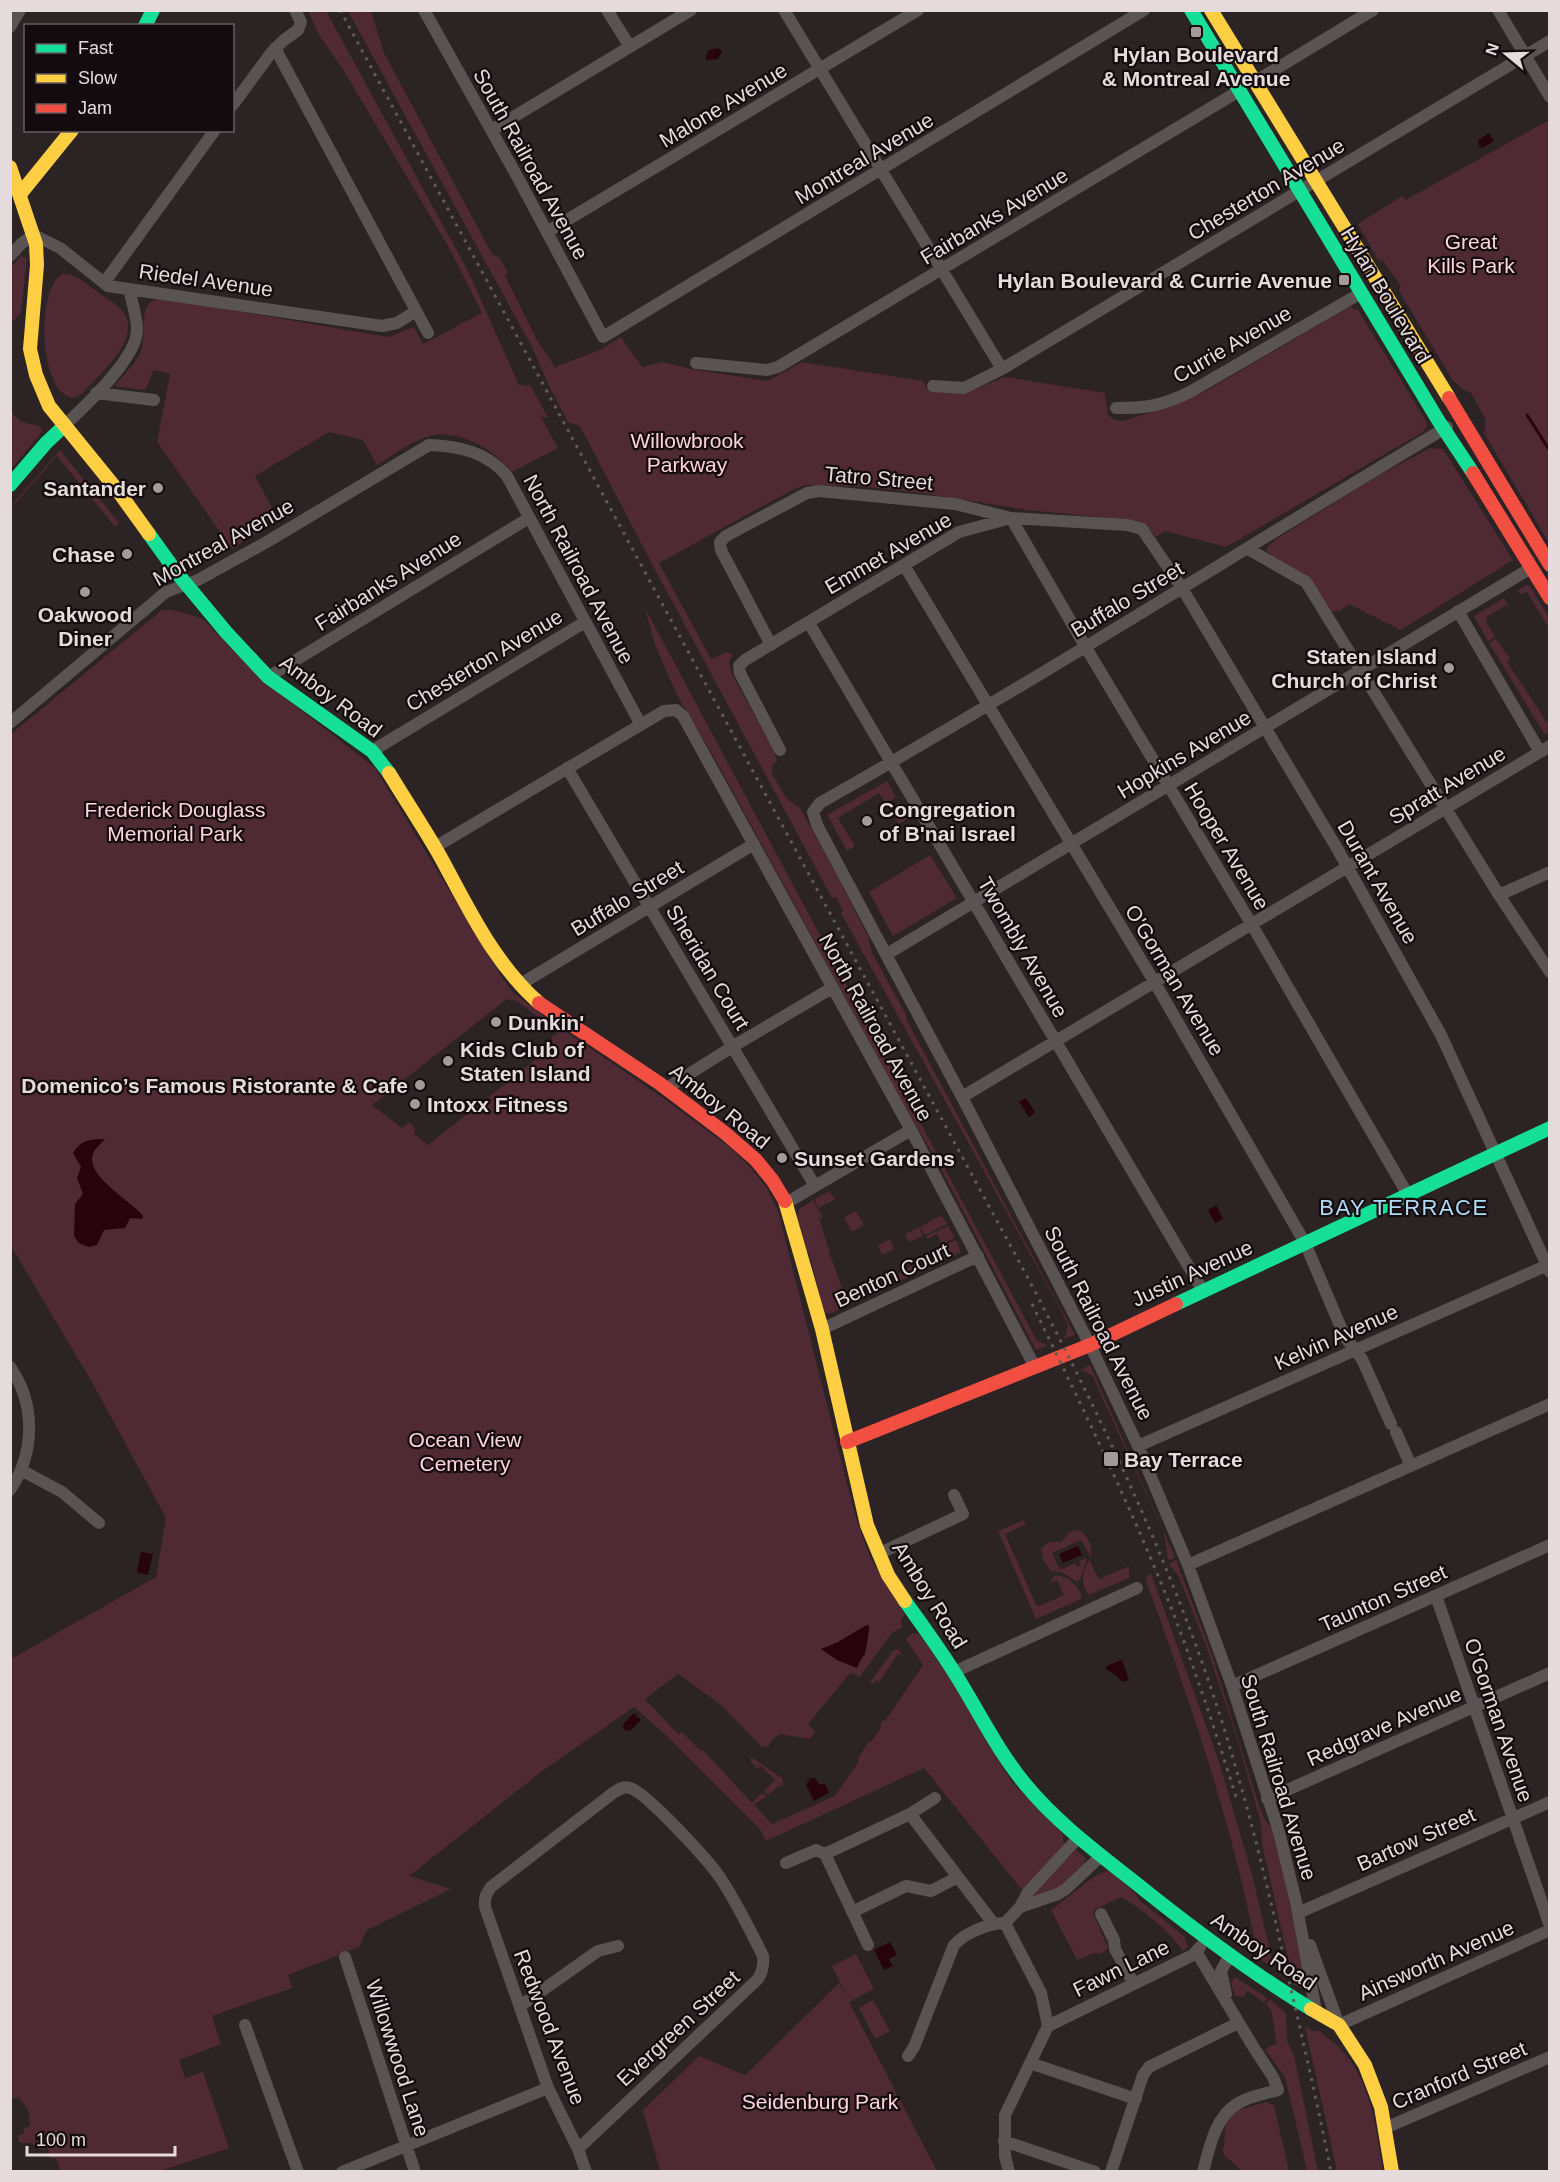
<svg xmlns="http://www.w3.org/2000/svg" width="1560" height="2182" viewBox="0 0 1560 2182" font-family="Helvetica,sans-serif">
<rect width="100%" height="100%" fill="#2c2325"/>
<!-- green -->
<path fill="#4f2933" d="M308 11H326L468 271 519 385 531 386 548 418 541 417 558 448 512 472C492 448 457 427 426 437 409 443 392 456 377 465L363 440 329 432 255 476 278 519 232 549 157 442 170 374 154 370 145 390 114 386C124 375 135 364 141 351 148 334 135 301 161 298L388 337 414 327 423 344 482 313 448 246 345 73 318 33Z
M348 11H371L384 53 492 254 500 258 508 273 505 276 537 340 555 367 600 350 621 337 642 367 663 362 691 369 768 381 802 362 923 381 928 390 962 394 1005 377 1105 393 1108 415 1115 420 1123 421 1176 404 1206 391 1351 306 1353 309 1358 310 1428 424 1423 432 1226 547 1165 531 1156 537 1147 527 1109 518 1027 510 928 494 868 487 819 485H805L792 490 659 563 711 659 727 652 733 655 729 661 731 672 774 751 777 761 772 765V774L787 799 800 808 823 849 868 936 873 955 906 1014 907 1021 1075 1335 1064 1339 1068 1325 1056 1301 841 913 843 911 836 897 832 898 653 566 580 426 568 422 549 386 532 347Z
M1549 120V543L1484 433 1486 420 1471 393 1461 388 1452 379 1399 291 1401 286 1383 261 1378 260 1358 224 1402 196 1406 200Z
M21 256 27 258 21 313 11 323V267Z
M62 274C76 273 88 285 99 293 107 299 118 304 124 313 142 340 98 375 82 394L74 398C39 396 35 290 62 274Z
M11 412 21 422 40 426 42 430 38 437 11 469Z
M1430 448 1443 449 1513 560 1401 630 1349 604 1340 611 1331 612 1309 579 1267 552V548L1276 539 1378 476Z
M60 450 119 523 115 527 57 456 13 506 12 505Z
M1527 585 1530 586 1549 618V629L1527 592 1520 594 1517 591Z
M1504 598 1509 607 1505 606 1486 617V621L1495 637 1488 641 1474 616Z
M645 608 1037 1341 1048 1345 1036 1350 939 1165 899 1096 715 759 677 695 655 645Z
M162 610H173L202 618 261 679 375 768 503 979 513 992 545 1017 543 1021 517 1001 507 999 372 1105 402 1128 410 1122 415 1129 414 1134 428 1145 554 1045 551 1038 562 1029 663 1098 728 1146 748 1165 767 1188 778 1211 855 1515 870 1557 905 1615 901 1620 902 1627 891 1634 860 1677 850 1673 810 1722 808 1725 816 1732 809 1739 780 1734 773 1739 768 1747 761 1746 721 1705 678 1674 645 1699 679 1735 682 1732 701 1751 703 1750 752 1803 762 1793 767 1796 754 1805 772 1824 835 1796 859 1761 857 1760 869 1741 871 1742 881 1727 880 1725 883 1720 885 1721 923 1665 906 1639 913 1633 919 1634 942 1664 1011 1781 1063 1834 1064 1845 1022 1890 924 1768 766 1841 760 1829 670 1739 634 1707 541 1772 409 1876 451 1889 367 1930 359 1947 288 1975 292 1988 212 2016 221 2044 179 2060 185 2078 203 2072 229 2148 160 2171H56L60 2170 56 2158 51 2159 48 2149 42 2150 31 2143H20L17 2136 24 2133 23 2129 30 2126 28 2110 19 2097 11 2099V1659L156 1577 166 1518 93 1384 11 1246V734Z
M1496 639 1510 659 1507 662C1521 684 1533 699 1546 722L1549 721V732L1545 735 1489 643Z
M887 781 896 797 886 804 879 793 838 818 855 846 847 851 827 815Z
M899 802 909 818 899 824 889 809Z
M925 847 957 898 893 936 869 892 930 855Z
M830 1191 835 1200 818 1208 823 1217 820 1219 815 1199Z
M814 1200 830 1254 829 1256 831 1257 848 1305 830 1314 824 1312 809 1253 806 1251 796 1214 798 1213 799 1209Z
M856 1211 864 1225 852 1232 844 1217Z
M942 1215 947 1224 925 1235 920 1227Z
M948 1226 955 1238 942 1244 937 1234 927 1239 926 1236Z
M919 1227 923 1236 909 1242 905 1234Z
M890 1239 894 1249 882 1255 878 1245Z
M956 1240 961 1252 942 1261 939 1254 945 1251 943 1246Z
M917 1263 923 1270 897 1282 894 1276Z
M850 1291 853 1295 861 1291 864 1297 849 1304 845 1293Z
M1090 1365 1175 1557 1170 1560 1168 1559 1164 1533 1092 1375 1080 1370Z
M1024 1520 1026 1524 1005 1534 1037 1607 1064 1595 1057 1580 1050 1583 1054 1576C1066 1574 1076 1584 1081 1594V1599L1036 1619 998 1531Z
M1080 1530C1088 1536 1093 1547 1091 1557L1081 1540 1052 1553 1060 1570 1075 1563 1077 1567 1081 1565 1079 1561 1087 1558 1080 1580 1077 1582 1062 1572 1051 1571 1043 1560 1041 1549 1048 1542H1061L1070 1532Z
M1089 1560 1099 1579 1129 1566V1578L1089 1595C1080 1585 1082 1571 1089 1560Z
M1176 1560 1212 1655 1260 1809 1265 1820 1275 1832 1307 1986 1303 1989 1294 1985 1262 1844 1261 1823 1239 1745 1207 1648 1179 1577 1169 1564Z
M1151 1573 1219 1762 1252 1874 1274 1968 1258 1958C1234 1828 1190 1702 1145 1578Z
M897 1649 904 1656 898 1654 879 1682 876 1680 873 1684 870 1682 893 1651Z
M751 1757 783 1779V1788L780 1785 768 1795 764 1791 775 1780 761 1766 758 1769 751 1762Z
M1076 1850 1086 1858 1083 1865 1059 1889 1032 1898 1033 1892Z
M1109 1870 1135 1893 1139 1900 1184 1936 1188 1947 1183 1951C1166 1928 1145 1911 1121 1897L1094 1910 1093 1913 1108 1948 1101 1954 1094 1953 1077 1960 1051 1910 1095 1876Z
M856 1954 874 1989 849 2002 937 2171H660L643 2110 699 2056 745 2075 839 1983 848 1999 832 1966Z
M1235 1977 1267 1998 1264 2003 1248 1991 1243 1997 1235 1995 1231 1983Z
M1269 1999 1286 2013 1287 2041 1294 2055 1318 2171H1307L1285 2077 1265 2050 1270 2046 1277 2044 1271 2010 1266 2004Z
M873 2000 890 2031 875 2039 859 2008Z
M1305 2027 1314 2031H1319C1325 2036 1332 2041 1338 2046 1371 2078 1376 2129 1383 2171H1337Z
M1266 2102 1274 2105 1289 2171H1239L1240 2169 1223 2154 1226 2122 1238 2110Z"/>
<!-- water -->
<path fill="#27030e" d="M718 48 722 51 718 59 706 60V56L709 50Z
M1489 133 1494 141 1482 148 1479 147 1478 140Z
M1026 1098 1035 1112 1030 1117 1028 1116 1019 1102Z
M105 1139C101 1144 95 1148 93 1154 85 1176 130 1200 143 1216L142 1219 130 1218 125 1228 104 1230 97 1245 89 1247 79 1243 74 1236 75 1204 83 1194 77 1178 81 1167 73 1153C81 1140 90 1139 105 1139Z
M1216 1205 1223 1219 1215 1223 1208 1210Z
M1078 1546 1082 1555 1063 1563 1059 1554Z
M141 1552 153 1554 148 1575 137 1572Z
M869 1625C870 1628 866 1650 865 1654L861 1659 857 1668 837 1660 821 1649 838 1642 865 1626Z
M1122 1660 1129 1680 1122 1682 1116 1675 1106 1669V1666Z
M634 1713 641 1720 631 1730 626 1731 623 1728 624 1723Z
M810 1778H815L819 1784 826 1785 829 1793 814 1801 806 1785Z
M890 1942 897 1955 889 1959 893 1966 884 1970 874 1950Z"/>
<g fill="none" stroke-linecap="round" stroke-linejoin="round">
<!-- stream -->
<path stroke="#27030e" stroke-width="3" d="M1527 415 1550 451"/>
<!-- street -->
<path stroke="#5a5354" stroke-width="12" d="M424 10 518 178 603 337 1144 10
M607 10 630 47
M784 10 1002 369
M1498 10 1550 97
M10 27 20 10
M275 48 428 333
M1256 81 1373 10
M232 106 271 53 284 40 298 30 301 22 295 10
M492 130 691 10
M547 232 918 10
M10 256 22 243 34 235 60 248 108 286 382 326 397 323 416 311
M104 283 215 130
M696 363 767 370 778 367 1239 91
M933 386 964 388 1002 369 1550 41
M96 393 154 400
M1116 408C1148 408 1161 406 1190 392L1361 293
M65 425C85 406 137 358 137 330 137 317 132 302 129 289
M1248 549 1306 582 1499 895 1550 972
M904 565 1155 983 1305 1243 1345 1337 1362 1359 1391 1424
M1458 611 1540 752
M809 623 1203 1291
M771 645 721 550 720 542 726 536 807 493 819 491 955 504 1011 518 1085 646 1252 925 1408 1195
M268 677 529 518
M10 723 166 592 198 580 265 543 429 445C459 446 487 452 507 476L641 725
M780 750 740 673 739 666 745 660 959 532 1011 518 1127 525 1142 529 1182 588 1338 850 1441 1035 1550 1272
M372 751 585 622
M567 768 815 1186
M435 847 664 711 676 710 683 716 911 1130 1035 1367
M1499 895 1550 872
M887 954 1531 568
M519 985 754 844
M667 1088 732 1047 832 988
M962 1097 1550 746
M786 1203 911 1130
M822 1329 978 1256
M10 1367C36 1404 35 1453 10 1490
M1396 1432 1411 1466
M1138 1446 1550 1264
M21 1470 62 1492 99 1523
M878 1554 963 1514 954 1495
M1188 1565 1550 1404
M1436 1596 1550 1926
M954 1672 1137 1588
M1232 1686 1550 1545
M1267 1799 1550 1673
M910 1814 993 1923
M825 1854 868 1945
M786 1863 816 1850 825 1854 910 1814 935 1798
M1020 1907 1058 1894 1066 1889 1101 1856
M852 1912 906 1886 931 1891 958 1877
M1298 1913 1550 1802
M1101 1914 1114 1940 1115 1949 1134 1984
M1310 1945 1339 2025 1550 1930
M1197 1953 1254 2048 1273 2077 1278 2090C1265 2094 1248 2096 1237 2104 1215 2117 1209 2149 1203 2172
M345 1957 415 2172
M1226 1994 1221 1971 1230 1955
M520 2006 598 1951 618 1946
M1316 2011 1296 1902 1279 1832 1232 1686 1188 1565 1138 1446 1090 1345 962 1097 817 825 813 812 820 803C1032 683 1238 552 1447 427
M245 2025 298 2172
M1048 2026 1193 1955 1200 1947
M908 2056 914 2047 954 1945C965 1933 989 1923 1005 1923
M1030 2063 1136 2099
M1385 2128 1550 2057
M1004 2141 1095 2172
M578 2149 758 1979C763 1971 764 1965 763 1956 750 1930 737 1903 721 1879 710 1862 647 1793 630 1788 624 1786 619 1789 613 1793L491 1887C486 1894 484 1898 485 1907L548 2088 578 2149 586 2172
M342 2172 548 2088
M1009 2172 1005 2156V2115L1048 2026 1041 1993 1005 1923 1020 1907 1028 1892 1078 1838
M1111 2172 1143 2075 1149 2067 1238 2023"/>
<!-- fast -->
<path stroke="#16e098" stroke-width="14" d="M1191 10 1438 420 1473 473
M145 26 153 10
M10 485 46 443 65 425
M149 534 177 573 226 632 268 677 372 751 389 773
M1176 1304 1550 1128
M905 1601C922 1625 939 1648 954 1672 978 1710 997 1750 1025 1784 1057 1823 1098 1853 1137 1884 1193 1929 1250 1972 1311 2009"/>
<!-- slow -->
<path stroke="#ffcf43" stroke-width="14" d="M1211 10 1449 398
M10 167 36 244 37 265 30 349 36 375 49 406 118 491 149 534
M21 193 72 130
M389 773C406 801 424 828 440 856 469 909 493 962 539 1003
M785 1201 822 1329 867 1525 888 1575 905 1601
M1311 2009 1339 2025 1365 2065 1381 2107 1392 2172"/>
<!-- jam -->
<path stroke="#f24e42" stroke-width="14" d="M1449 398 1550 565
M1473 473 1550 598
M539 1003 659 1083 725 1133 756 1160 773 1181 785 1201
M847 1442 1090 1345 1176 1304"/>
<!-- rail -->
<path stroke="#615a5b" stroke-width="3" stroke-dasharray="3 6" stroke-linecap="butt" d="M340 10 1029 1280C1095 1405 1156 1533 1203 1665 1237 1761 1261 1859 1284 1958 1300 2029 1317 2100 1331 2172
M1032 1304C1082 1406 1132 1509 1174 1615 1197 1675 1217 1736 1236 1797"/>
</g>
<!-- markers -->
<g fill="#a49a9c" stroke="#130b0d" stroke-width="2">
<rect x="1190" y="26" width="12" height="12" rx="3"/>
<rect x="1338" y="274" width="12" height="12" rx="3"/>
<circle cx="158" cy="488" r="6"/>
<circle cx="127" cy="554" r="6"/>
<circle cx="85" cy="592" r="6"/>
<circle cx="1449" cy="668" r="6"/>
<circle cx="867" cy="821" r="6"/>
<circle cx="496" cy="1022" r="6"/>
<circle cx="448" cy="1061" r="6"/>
<circle cx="420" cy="1085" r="6"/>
<circle cx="415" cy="1104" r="6"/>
<circle cx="782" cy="1158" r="6"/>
<rect x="1103" y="1451" width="16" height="16" rx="3"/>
</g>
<g text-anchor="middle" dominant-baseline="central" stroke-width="4.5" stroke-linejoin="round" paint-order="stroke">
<!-- poi labels -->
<g font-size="21" font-weight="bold" fill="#e5dadc" stroke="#130b0d" text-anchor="start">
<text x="1196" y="54" text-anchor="middle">Hylan Boulevard<tspan x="1196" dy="24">&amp; Montreal Avenue</tspan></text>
<text x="1332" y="280" text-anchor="end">Hylan Boulevard &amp; Currie Avenue</text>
<text x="146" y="488" text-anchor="end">Santander</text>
<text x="115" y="554" text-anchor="end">Chase</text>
<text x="85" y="614" text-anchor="middle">Oakwood<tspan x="85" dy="24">Diner</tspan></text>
<text x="1437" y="656" text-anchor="end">Staten Island<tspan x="1437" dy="24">Church of Christ</tspan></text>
<text x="879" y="809">Congregation<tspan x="879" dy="24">of B'nai Israel</tspan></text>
<text x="508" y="1022">Dunkin'</text>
<text x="460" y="1049">Kids Club of<tspan x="460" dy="24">Staten Island</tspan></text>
<text x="408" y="1085" text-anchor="end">Domenico’s Famous Ristorante &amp; Cafe</text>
<text x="427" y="1104">Intoxx Fitness</text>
<text x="794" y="1158">Sunset Gardens</text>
<text x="1124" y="1459">Bay Terrace</text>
</g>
<!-- street labels -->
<g font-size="21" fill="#e5dadc" stroke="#130b0d">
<text transform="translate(723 105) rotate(-31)">Malone Avenue</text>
<text transform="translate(864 158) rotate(-31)">Montreal Avenue</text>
<text transform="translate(531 164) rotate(61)">South Railroad Avenue</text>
<text transform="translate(1266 189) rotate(-31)">Chesterton Avenue</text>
<text transform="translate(994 216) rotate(-31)">Fairbanks Avenue</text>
<text transform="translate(206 280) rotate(8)">Riedel Avenue</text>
<text transform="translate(1386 295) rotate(59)">Hylan Boulevard</text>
<text transform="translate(1232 344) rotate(-30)">Currie Avenue</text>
<text transform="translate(879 478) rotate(5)">Tatro Street</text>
<text transform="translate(223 542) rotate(-29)">Montreal Avenue</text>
<text transform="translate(888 553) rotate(-30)">Emmet Avenue</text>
<text transform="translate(579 569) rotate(62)">North Railroad Avenue</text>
<text transform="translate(388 581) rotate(-32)">Fairbanks Avenue</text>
<text transform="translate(1127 599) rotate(-31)">Buffalo Street</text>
<text transform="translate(484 660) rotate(-31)">Chesterton Avenue</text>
<text transform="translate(331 696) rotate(37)">Amboy Road</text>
<text transform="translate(1184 754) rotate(-31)">Hopkins Avenue</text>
<text transform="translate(1447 785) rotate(-31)">Spratt Avenue</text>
<text transform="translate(1227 846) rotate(59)">Hooper Avenue</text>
<text transform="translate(1378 882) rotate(60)">Durant Avenue</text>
<text transform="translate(627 898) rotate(-31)">Buffalo Street</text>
<text transform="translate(1023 947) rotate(60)">Twombly Avenue</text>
<text transform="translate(708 967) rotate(59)">Sheridan Court</text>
<text transform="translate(1175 980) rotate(59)">O'Gorman Avenue</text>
<text transform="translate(876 1027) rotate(61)">North Railroad Avenue</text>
<text transform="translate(720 1106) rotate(39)">Amboy Road</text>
<text transform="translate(1192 1273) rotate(-25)">Justin Avenue</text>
<text transform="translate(892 1275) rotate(-25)">Benton Court</text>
<text transform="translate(1099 1323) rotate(63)">South Railroad Avenue</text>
<text transform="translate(1336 1337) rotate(-24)">Kelvin Avenue</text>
<text transform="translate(930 1595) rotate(58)">Amboy Road</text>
<text transform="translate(1383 1598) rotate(-24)">Taunton Street</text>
<text transform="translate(1499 1720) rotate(71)">O'Gorman Avenue</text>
<text transform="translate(1384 1726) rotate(-24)">Redgrave Avenue</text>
<text transform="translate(1279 1777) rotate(73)">South Railroad Avenue</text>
<text transform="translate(1416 1839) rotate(-24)">Bartow Street</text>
<text transform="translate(1264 1951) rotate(34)">Amboy Road</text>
<text transform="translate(1436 1960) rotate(-24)">Ainsworth Avenue</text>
<text transform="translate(1121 1968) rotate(-26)">Fawn Lane</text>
<text transform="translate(550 2027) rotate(69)">Redwood Avenue</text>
<text transform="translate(678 2028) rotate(-43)">Evergreen Street</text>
<text transform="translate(398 2058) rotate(72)">Willowwood Lane</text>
<text transform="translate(1459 2075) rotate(-23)">Cranford Street</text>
</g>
<!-- park labels -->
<g font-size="21" fill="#fed3db" stroke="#130b0d">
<text x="1471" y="241">Great<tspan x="1471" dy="24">Kills Park</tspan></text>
<text x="687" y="440">Willowbrook<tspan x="687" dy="24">Parkway</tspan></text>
<text x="175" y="809">Frederick Douglass<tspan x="175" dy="24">Memorial Park</tspan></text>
<text x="465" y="1439">Ocean View<tspan x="465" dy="24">Cemetery</tspan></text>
<text x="820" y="2101">Seidenburg Park</text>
</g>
<!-- neighbourhood labels -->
<g font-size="22" letter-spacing="1.5" fill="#addbf5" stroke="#130b0d">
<text x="1404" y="1207">BAY TERRACE</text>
</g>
</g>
<!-- border -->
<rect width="1560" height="2182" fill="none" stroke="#e5dadc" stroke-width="24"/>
<!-- legend -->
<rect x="24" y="24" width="210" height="108" fill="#130b0d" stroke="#675e60" stroke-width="1.5"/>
<rect x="36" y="44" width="30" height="9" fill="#16e098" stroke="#675e60" stroke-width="1.5"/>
<text x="78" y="54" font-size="18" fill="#e5dadc">Fast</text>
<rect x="36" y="74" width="30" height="9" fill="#ffcf43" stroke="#675e60" stroke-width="1.5"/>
<text x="78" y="84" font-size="18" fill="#e5dadc">Slow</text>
<rect x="36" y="104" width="30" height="9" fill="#f24e42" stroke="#675e60" stroke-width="1.5"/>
<text x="78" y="114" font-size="18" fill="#e5dadc">Jam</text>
<!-- north arrow -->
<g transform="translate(1506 54) rotate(289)" stroke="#130b0d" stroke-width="4.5" paint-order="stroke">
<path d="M0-4.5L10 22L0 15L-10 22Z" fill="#e5dadc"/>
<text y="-9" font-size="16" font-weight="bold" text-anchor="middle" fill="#e5dadc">N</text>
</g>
<!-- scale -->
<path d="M27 2146v9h148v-9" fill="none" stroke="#e5dadc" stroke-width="3"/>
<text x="36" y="2146" font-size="18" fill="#e5dadc" stroke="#130b0d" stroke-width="4.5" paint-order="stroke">100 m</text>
</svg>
